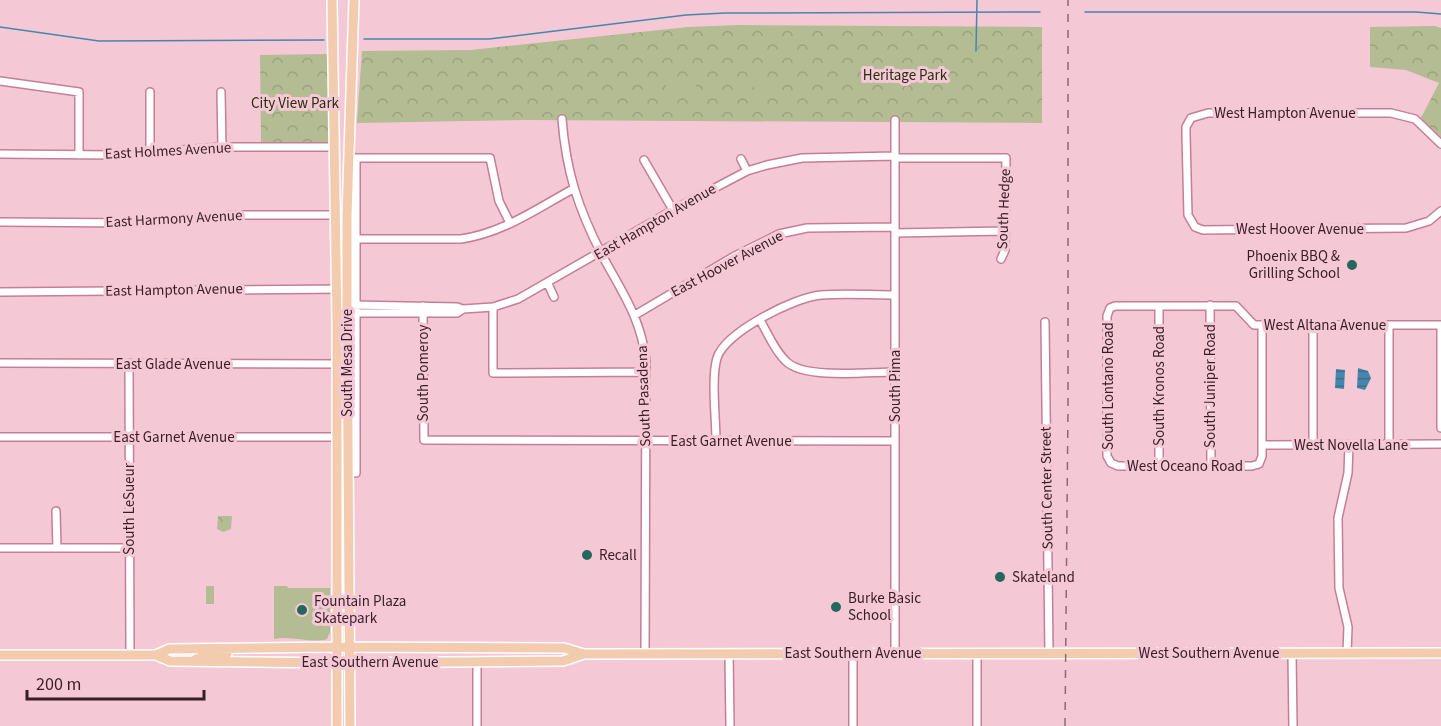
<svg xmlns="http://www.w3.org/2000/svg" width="1441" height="726" viewBox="0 0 1441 726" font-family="'Source Sans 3',sans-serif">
<defs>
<pattern id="park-crowns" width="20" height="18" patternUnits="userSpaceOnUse" patternTransform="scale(1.5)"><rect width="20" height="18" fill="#b4bc93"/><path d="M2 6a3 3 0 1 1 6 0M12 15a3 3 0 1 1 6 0" fill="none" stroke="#9ca17f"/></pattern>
<pattern id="water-rules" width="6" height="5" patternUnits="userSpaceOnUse" patternTransform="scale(1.5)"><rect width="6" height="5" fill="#4686ad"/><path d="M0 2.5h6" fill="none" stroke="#3b6d8d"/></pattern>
</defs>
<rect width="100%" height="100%" fill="#f5c8d6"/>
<!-- park -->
<path fill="url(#park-crowns)" d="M739 25 1042 27V123L528 120 357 123 362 51 471 50 688 27Z
M1435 26 1441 28V137L1421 118 1439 83 1406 70 1370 67V27Z
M327 54 331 139 327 142H261L260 55Z
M218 516H232L231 529 223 532 217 529Z"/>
<!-- pitch -->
<path fill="#b4bc93" d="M666 85H696V96H666Z
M754 85H779V96H754Z
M206 586H214V604H206Z
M274 586H287L288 588H330V632L327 639C313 644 291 635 274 639Z"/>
<!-- water -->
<path fill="url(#water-rules)" d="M1358 368 1368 371 1371 378 1365 390 1357 388Z
M1336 369 1345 370 1344 389 1335 388Z"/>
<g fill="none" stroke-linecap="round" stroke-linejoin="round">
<!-- stream -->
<path stroke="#4686ad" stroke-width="1.5" d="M1085 12H1416L1441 14
M0 27 99 41 324 40
M364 39H489L686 15 725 13 1040 12
M976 51 977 0"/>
<!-- minor casing -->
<g stroke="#c57e97" stroke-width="10">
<path id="minor" d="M0 81 79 92V155
M221 92 222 147
M562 119C566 171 578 208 602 255 622 292 641 318 646 361L645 654
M895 120V652
M1441 144 1415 119 1391 113H1208L1191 118 1186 127V135L1188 215 1195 227 1203 230 1406 228 1429 221 1441 211
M150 153V92
M0 154 114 155 222 147H335
M352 158H490L499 201 510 223
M895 158H1006L1005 250 1001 259
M741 159 747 171
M644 160 673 210
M0 222 137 223 237 215H347
M895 233 1005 231
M355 239H461C503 233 536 209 573 189
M548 284 554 297
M0 292 347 289
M352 305 457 307 463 309
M1210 305 1211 466
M423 306 424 440 895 441
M1159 306V466
M493 307V373L646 372
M337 313H457L463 309 493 307 518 299 673 210 747 171 767 165 802 158 895 156
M635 315 733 257 779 234 807 228 895 227
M760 320C768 334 776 353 788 363 808 379 869 372 895 372
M1045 322 1049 653
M1262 325V456L1259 464 1252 466H1118L1111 463 1107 456V316L1110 308 1115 306H1236L1254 325H1441
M1313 325V445
M1389 325V445
M1441 325V428
M0 363 347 364
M129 364 130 655
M0 437H347
M716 441C716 418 711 378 717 358 725 332 795 297 821 295 845 293 871 295 895 295
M1262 445 1441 444
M356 473V158
M56 511 57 548
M0 548H129
M977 653V726
M1347 653 1348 627 1339 588 1338 518 1348 473 1349 445
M729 654 730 726
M1292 654 1293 726
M477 662V726
M853 726V653"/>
</g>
<!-- major casing -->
<g stroke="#fff" stroke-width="12">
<path id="major" d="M332 0 337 324V726
M0 655H156L170 661 337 663 563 661 584 654
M156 655 169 649 336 647 564 648 584 654H600L1441 653
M196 659 207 655 227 654
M350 726 347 305V215L354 0"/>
</g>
<!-- minor -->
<use href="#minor" stroke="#fff" stroke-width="7"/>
<!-- major -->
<use href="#major" stroke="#f3ccaf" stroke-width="9"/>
<!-- rail -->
<path stroke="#8d6975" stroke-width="1.5" stroke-dasharray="8 8" stroke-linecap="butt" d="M1065 726 1068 406V0"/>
</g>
<!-- markers -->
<g fill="#23685a" stroke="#f5c8d6" stroke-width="2">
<circle cx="1352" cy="265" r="6"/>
<circle cx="587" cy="555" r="6"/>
<circle cx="1000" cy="577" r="6"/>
<circle cx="836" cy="607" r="6"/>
<circle cx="302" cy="610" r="6"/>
</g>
<g text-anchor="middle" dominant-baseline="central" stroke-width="6" stroke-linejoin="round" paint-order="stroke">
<!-- park labels -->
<g font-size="15" fill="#292e11" stroke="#f5c8d6">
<text x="905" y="75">Heritage Park</text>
<text x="295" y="103">City View Park</text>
</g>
<!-- street labels -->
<g font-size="15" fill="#391d27" stroke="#f5c8d6">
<text x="1285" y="113">West Hampton Avenue</text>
<text transform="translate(168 151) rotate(-3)">East Holmes Avenue</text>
<text transform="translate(1004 209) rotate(-88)">South Hedge</text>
<text transform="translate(174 219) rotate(-3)">East Harmony Avenue</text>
<text transform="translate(655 222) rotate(-30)">East Hampton Avenue</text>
<text x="1300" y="229">West Hoover Avenue</text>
<text transform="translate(727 264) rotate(-28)">East Hoover Avenue</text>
<text transform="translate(174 290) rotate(-1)">East Hampton Avenue</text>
<text x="1325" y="325">West Altana Avenue</text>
<text transform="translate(347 363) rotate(-90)">South Mesa Drive</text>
<text x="173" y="364">East Glade Avenue</text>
<text transform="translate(423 373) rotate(-90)">South Pomeroy</text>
<text transform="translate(895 386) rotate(-90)">South Pima</text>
<text transform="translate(1108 386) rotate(-90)">South Lontano Road</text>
<text transform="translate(1159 386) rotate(-90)">South Kronos Road</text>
<text transform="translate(1210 386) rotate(-90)">South Juniper Road</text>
<text transform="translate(644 396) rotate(-92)">South Pasadena</text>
<text x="174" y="437">East Garnet Avenue</text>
<text x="731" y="441">East Garnet Avenue</text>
<text x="1351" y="445">West Novella Lane</text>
<text x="1185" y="466">West Oceano Road</text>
<text transform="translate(1047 488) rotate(-91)">South Center Street</text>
<text transform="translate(129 509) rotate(-90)">South LeSueur</text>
<text x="853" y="653">East Southern Avenue</text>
<text x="1209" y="653">West Southern Avenue</text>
<text x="370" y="662">East Southern Avenue</text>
</g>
<!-- poi labels -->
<g font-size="15" fill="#391d27" stroke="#f5c8d6" text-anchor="start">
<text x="1340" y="256" text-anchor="end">Phoenix BBQ &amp;<tspan x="1340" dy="17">Grilling School</tspan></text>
<text x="599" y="555">Recall</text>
<text x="1012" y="577">Skateland</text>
<text x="848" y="598">Burke Basic<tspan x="848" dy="17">School</tspan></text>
<text x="314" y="601">Fountain Plaza<tspan x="314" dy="17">Skatepark</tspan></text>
</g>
</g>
<!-- scale -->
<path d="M27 690v9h177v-9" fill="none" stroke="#391d27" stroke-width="3"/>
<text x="36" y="690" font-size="18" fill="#391d27" stroke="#f5c8d6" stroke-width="4.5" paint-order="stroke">200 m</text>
</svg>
